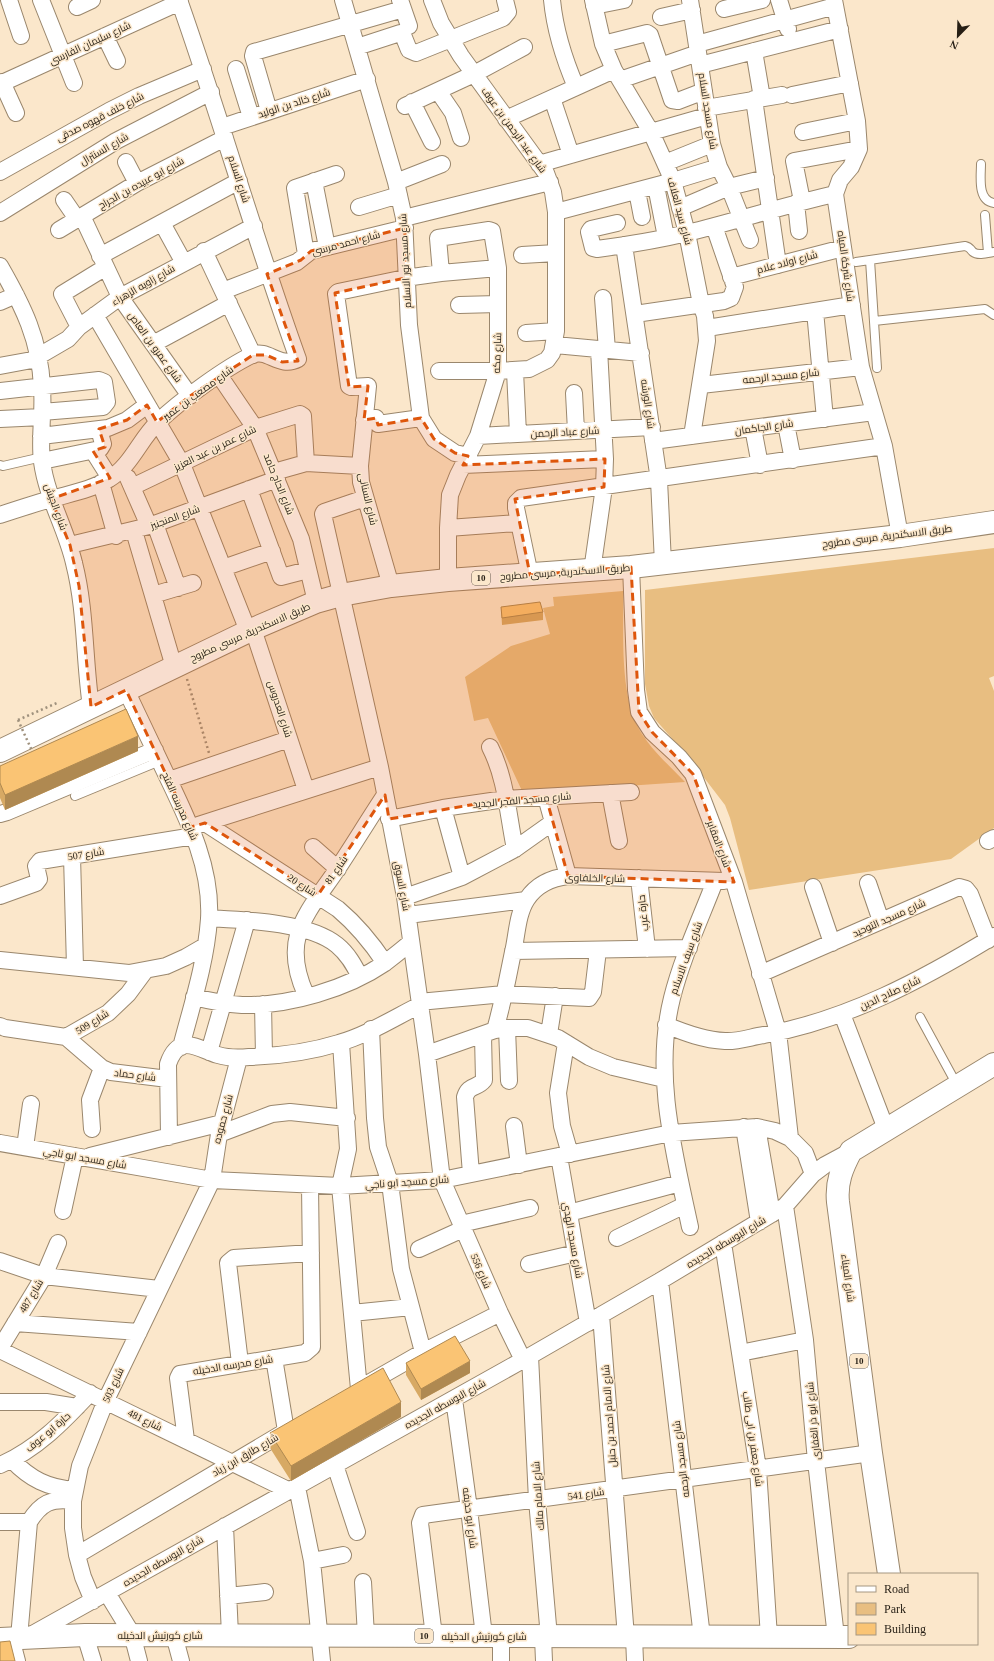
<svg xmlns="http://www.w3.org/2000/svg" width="994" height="1661" viewBox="0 0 994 1661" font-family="'Times New Roman',Cairo,serif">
<rect width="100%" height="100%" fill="#fbe7cb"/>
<!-- green -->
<path fill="#e8be81" d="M994 548V676L989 678 994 691V828L951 859 749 890 730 818 725 805 689 758 654 718 649 706 645 684V590Z
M623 591C624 633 619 692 639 729 650 749 669 765 685 782L523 793 488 718 474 721 465 677 511 646 550 634 543 608 554 606 553 597Z"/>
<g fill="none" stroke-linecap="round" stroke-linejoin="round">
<!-- service casing -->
<g stroke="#9a876d" stroke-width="10">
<path id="service" d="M981 164C981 176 977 201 994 203
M985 215 988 253
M870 260 877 368
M856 262 965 246C970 247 969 248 973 252 978 256 988 253 994 252
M874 321 985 309 994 315
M0 465 3 466 42 457
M75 796 160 761
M920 1017 957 1085"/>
</g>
<!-- minor casing -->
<g stroke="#9a876d" stroke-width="18">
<path id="minor" d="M9 0 21 36
M41 0 74 83
M343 0 396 182 404 218 409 325 421 418 434 439 455 453 468 456
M400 0 409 26
M432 0 441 23 461 56 546 173 553 192 556 212V331L552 353 547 360 529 369 498 371H439
M552 0C555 31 564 59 576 87
M593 0 603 44 614 70 651 132 673 181 687 233 701 304 705 316 707 341 692 436
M690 0 712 144 719 167 729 187 750 240
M779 0 788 29
M834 0 857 121 859 149 851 167 840 180 835 194 861 367 884 446 900 536
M594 6 624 0
M77 7 92 0
M724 9 762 0
M661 17 692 10
M105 36 117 61
M603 44 647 33 650 35 672 100 678 101 704 91
M697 44 835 6
M357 47 400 33 403 35 409 50 416 53 503 18 508 12 505 0
M754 51 762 98
M700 65 840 29
M236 69 251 117
M620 80 698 53
M2 82 16 113
M0 84 180 2
M438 91 453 113 461 138
M792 95 850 83
M552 98 571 155
M754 99 778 265
M412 102 432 142
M405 106 474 74 524 47
M706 108 782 95
M269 111 253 56 254 52 403 9
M506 119 614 70
M222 127 367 79
M803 132 857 121
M126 162 137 183
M665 163 712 144
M539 164 707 116
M0 172 109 111 139 96 203 69
M314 181 327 247
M396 182 442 164
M656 186 666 237
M637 191 642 217
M64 200 77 219
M802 201 794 161 859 149
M796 203 799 231
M359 207 399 195
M680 208 729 187 766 178
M556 212 673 181 719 167
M0 213 116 141 211 92
M82 216 120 297 190 396
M404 218 550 182
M162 223 184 263
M617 223 591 229 589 232 593 248 597 249C627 245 658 240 687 233 737 221 785 205 835 194
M59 230 137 183 225 138
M624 245 659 480 663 563
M204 251 253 355
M306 254 295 188 336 174
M522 255 556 253
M100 256 239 181
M0 266C23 306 40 340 42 387 44 412 39 437 42 462 47 498 66 528 74 563 86 610 84 659 91 707
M441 273 438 238 489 230 492 231 498 268V371L478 436 458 475 450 495 448 528V580
M731 277 843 248
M223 291 297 262 311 251 405 228
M603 298 607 350
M0 302 16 295
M459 305 498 304
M815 311 825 419
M635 314 724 301 731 298 735 287 714 226
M95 315 182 464 248 631
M79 327 62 294 106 267
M707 328 852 305
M526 333 556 331
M153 344 229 303
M555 345 641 353
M0 366 32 360 68 339 79 327 120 297 254 226
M515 371 518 434
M219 375 255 428 301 539 316 602
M701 385 861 367
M0 391 99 380 104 382 107 402 103 407 42 412
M574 393 576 431
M0 419 42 417
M364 420 376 418 378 424 421 418
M786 424 793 460
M753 428 760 465
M41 436 108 428 127 420 147 405
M478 436 652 427
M653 441 874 412
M93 451 110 478
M42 461 100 449 103 444 99 429
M463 465 605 459
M274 472 306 463 360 466
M128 478 149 526
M101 483 116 536
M132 487 255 428 300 414 303 416 306 463
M249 489 281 577 308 570
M365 498 324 512 323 514 380 767 405 897 427 1054 442 1180 500 1313 523 1360
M0 515C18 509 36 503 55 498 73 493 93 489 109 479 131 466 140 439 158 422 180 401 225 368 252 355 268 348 279 369 298 359 255 240 221 119 179 0
M155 524 178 588
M448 528 518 523
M134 531 174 667
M70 545 149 526 277 479
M631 567 636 690 639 712 652 732 679 757 693 774 734 882 778 1032 790 1138
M223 568 272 551
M592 571 604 487 605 459 599 349
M530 575 516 508V503L521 498 884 446
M391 586 361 482 360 466 368 386 351 387 349 386 336 294 338 292 405 278 441 273 498 268
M153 595 193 583
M253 629 306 790
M126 690C139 717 152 745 165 772 187 818 212 866 209 919 206 962 192 1005 181 1047
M490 747C506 778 508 815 515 849
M169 780 289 739
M610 793 619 841
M546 797 568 876
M443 808 462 877
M0 814 7 812 155 750
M389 819 443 808 505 799 631 792
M205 823 338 909C357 925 371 942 385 963
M198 825 380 767
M988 841 994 838
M313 847 338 869
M72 856 75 967
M639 878 647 949
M868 883 881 921
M813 887 832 943
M0 896 36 883 39 879 36 866 40 861 194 836
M405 897 462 877 515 849 553 822
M408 915 526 900
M209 918C244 920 309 922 337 945 348 954 354 965 360 977
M513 951 689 948
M0 960 129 973 166 966 186 957 205 946
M760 974 959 887 966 889 970 894 988 940
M306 995C280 937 307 914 338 868 354 844 369 819 385 795
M194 997C210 1001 226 1004 242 1005 289 1006 347 989 385 963 394 956 403 949 411 942
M419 1002 504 994 589 998 593 992 598 950
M263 1004 264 1056
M842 1014 886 1129
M666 1025C685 1033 704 1040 725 1041 737 1042 751 1037 764 1035 847 1020 922 980 994 936
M0 1026 5 1028 66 1037 108 1013 128 994 145 971
M507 1028 509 1081
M371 1029 375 1118 378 1147 390 1183 401 1269 423 1352
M495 1030C502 1005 508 979 513 952 517 936 517 914 527 899 537 884 551 878 568 876L724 881
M549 1034 555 996
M66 1037 102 1068 111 1072 168 1079
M341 1043 348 1149 340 1186 359 1389
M566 1043 558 1093 562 1126 570 1154
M209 1052 247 920
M427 1054 495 1030 507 1028H528L558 1038 589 1057 613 1067 664 1079
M514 1126 519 1165
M744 1127 759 1222
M757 1127 772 1214
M92 1129 90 1100 102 1068
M219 1134 272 1114 290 1112 347 1118
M169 1137 168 1064C179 1032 198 1049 218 1055 228 1058 238 1058 249 1057 279 1056 310 1052 339 1043 367 1035 394 1018 420 1005
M0 1143 212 1180 340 1186 442 1180 671 1133 757 1127 775 1131 790 1138 805 1153 813 1174
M25 1147 31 1104
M90 1156 222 1123
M559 1156 588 1323
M471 1174 465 1097C469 1084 477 1089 484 1080L483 1036
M785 1206 805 1340 816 1461 836 1637
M63 1211 75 1156
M569 1213 680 1183
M461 1224 530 1208
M690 1227C674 1152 653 1074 672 998 682 958 700 920 715 881
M617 1238 685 1205
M723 1243 758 1469 769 1637
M419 1249 463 1229
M0 1261 44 1276 159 1289
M529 1264 576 1253
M660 1281 702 1637
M352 1313 411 1307
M601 1315 626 1637
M15 1323 139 1332
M0 1348 44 1276 58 1243
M0 1350 290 1491
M740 1353 805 1340
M530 1356 537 1500 549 1637
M274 1358 286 1431
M240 1363 228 1263 234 1258 311 1253
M367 1384 423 1352 500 1313
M454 1399 469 1509 484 1636
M0 1402H46L77 1407
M186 1440 178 1378 180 1374 305 1353 312 1347 310 1185
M12 1460C30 1479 48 1488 75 1490
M0 1465C36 1450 64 1421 90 1393
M335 1465 357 1532
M297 1487 312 1561 322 1661
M0 1522H29
M225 1526 230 1635
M77 1555 288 1430
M312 1561 343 1555
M363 1582 366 1636
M107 1593 132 1634 139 1661
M228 1596 265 1592
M93 1601 83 1577 77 1555 73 1528V1501L80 1466 106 1400 212 1180 219 1134 239 1058
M85 1635 93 1661
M174 1635 181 1661
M29 1636 523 1360 660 1281 785 1206 813 1174 825 1165 851 1151
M434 1636 420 1523 423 1515 871 1453
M543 1637 544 1661
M634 1637 635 1661
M11 1638 17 1661
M19 1638 29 1522C41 1503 51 1498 73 1501
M501 1661V1636"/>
</g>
<!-- primary casing -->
<g stroke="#9a876d" stroke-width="24">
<path id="primary" d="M0 751 253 629 316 602 341 595 391 586 448 580 631 567 900 536 994 522
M889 1574 871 1453 838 1202C836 1182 842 1168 851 1151L994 1064
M0 1639 85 1635 849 1637"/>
</g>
<!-- path -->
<path stroke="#9f917d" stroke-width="2.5" stroke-dasharray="2 3" stroke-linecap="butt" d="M187 679 209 753
M18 720 57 703"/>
<!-- service -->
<use href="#service" stroke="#fff" stroke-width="8"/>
<!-- minor -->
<use href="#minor" stroke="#fff" stroke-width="16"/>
<!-- primary -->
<use href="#primary" stroke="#fff" stroke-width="22"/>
<!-- path-bridge -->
<path stroke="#9f917d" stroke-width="2.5" stroke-dasharray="2 3" stroke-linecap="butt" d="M18 720 33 753"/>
</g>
<!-- wall -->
<path fill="#d7a964" d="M501 607 543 612V620L502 625Z
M138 751 5 810 0 798V766Z
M406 1363 470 1373 421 1400 406 1375Z
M401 1417 291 1481 270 1448V1433Z"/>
<!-- shaded-wall -->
<path fill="#af8951" d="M138 736V751L5 810V795Z
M470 1361V1373L421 1400V1389Z
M401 1402V1417L291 1481V1466Z"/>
<!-- building -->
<path fill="#fac474" stroke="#af8951" d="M540 602 543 612 502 618 501 607Z
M126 709 138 736 5 795 0 783V766Z
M455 1336 470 1361 421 1389 406 1363Z
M383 1368 401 1402 291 1466 270 1433Z
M10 1641 15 1661H0V1642Z"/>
<!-- marked area -->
<path fill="#de560c" fill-opacity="0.2" stroke="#de560c" stroke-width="3" stroke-dasharray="8 5" stroke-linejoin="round" d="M405 228V278L335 293 349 387 368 386 364 420 376 418 378 425 421 418 434 439 455 453 468 456 463 465 605 459 604 487 515 499 530 575 631 567 639 712 652 732 693 774 734 882 568 876 546 797 505 799 389 819 385 795 318 895 205 823 191 827 126 690 91 707 79 586 70 545 51 499 110 478 93 451 105 447 99 429 127 420 147 405 157 422 190 396 253 355H266L282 362 298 361 267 274 301 260 311 251Z"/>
<g text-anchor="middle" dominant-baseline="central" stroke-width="3" stroke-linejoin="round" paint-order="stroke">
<!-- shield labels -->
<g fill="#fbe7cb" stroke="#665b4c" stroke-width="1">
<rect x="472" y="571" width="18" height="14" rx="3"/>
<rect x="850" y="1354" width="18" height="14" rx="3"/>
<rect x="415" y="1629" width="18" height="14" rx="3"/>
</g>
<g font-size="9" font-weight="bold" fill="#261f15">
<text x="481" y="578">10</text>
<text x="859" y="1361">10</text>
<text x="424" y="1636">10</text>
</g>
<!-- street labels -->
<g font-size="10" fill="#261f15" stroke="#fbe7cb">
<text transform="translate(90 43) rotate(-25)">شارع سليمان الفارسى</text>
<text transform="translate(294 103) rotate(-18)">شارع خالد بن الوليد</text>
<text transform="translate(708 111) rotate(81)">شارع مسجد السلام</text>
<text transform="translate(100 117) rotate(-27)">شارع خلف قهوه صدقى</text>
<text transform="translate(514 130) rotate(54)">شارع عبد الرحمن بن عوف</text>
<text transform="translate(104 149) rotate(-30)">شارع السنترال</text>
<text transform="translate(239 179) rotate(72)">شارع السلام</text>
<text transform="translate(141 183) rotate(-29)">شارع ابو عبيده بن الجراح</text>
<text transform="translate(680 211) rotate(75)">شارع سيد العلاف</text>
<text transform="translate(346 243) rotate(-15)">شارع احمد مرسى</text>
<text transform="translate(405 261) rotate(-93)">شارع مسجد نور الاسلام</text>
<text transform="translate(787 262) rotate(-15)">شارع اولاد علام</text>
<text transform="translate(846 266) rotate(82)">شارع شركة المياه</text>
<text transform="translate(143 285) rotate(-30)">شارع زاويه الزهراء</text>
<text transform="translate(155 347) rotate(54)">شارع عمرو بن العاص</text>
<text transform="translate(497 353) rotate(-88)">شارع مكه</text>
<text transform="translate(781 376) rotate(-6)">شارع مسجد الرحمه</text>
<text transform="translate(198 393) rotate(-36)">شارع مصعب بن عمير</text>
<text transform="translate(648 404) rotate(82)">شارع الورشه</text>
<text transform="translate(764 427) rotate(-8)">شارع الجاكمان</text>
<text transform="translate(565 432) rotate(-3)">شارع عباد الرحمن</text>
<text transform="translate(215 448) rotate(-26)">شارع عمر بن عبد العزيز</text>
<text transform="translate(279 484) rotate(68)">شارع الحاج حامد</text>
<text transform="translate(368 499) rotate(77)">شارع السنانى</text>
<text transform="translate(56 507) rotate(70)">شارع الجيش</text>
<text transform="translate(175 517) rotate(-20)">شارع المنجنيز</text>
<text transform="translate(887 536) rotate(-7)">طريق الاسكندرية, مرسى مطروح</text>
<text transform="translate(565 572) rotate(-4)">طريق الاسكندرية, مرسى مطروح</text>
<text transform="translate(250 632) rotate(-24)">طريق الاسكندرية, مرسى مطروح</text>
<text transform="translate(280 709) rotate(72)">شارع العدروس</text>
<text transform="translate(522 800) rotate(-5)">شارع مسجد الفجر الجديد</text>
<text transform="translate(180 806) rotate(66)">شارع مدرسه الفتح</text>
<text transform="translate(719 844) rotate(69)">شارع المقابر</text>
<text transform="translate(86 854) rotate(-9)">شارع 507</text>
<text transform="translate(336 870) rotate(-55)">شارع 81</text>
<text transform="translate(595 878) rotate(1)">شارع الخلفاوى</text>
<text transform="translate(302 885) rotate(33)">شارع 20</text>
<text transform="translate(402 886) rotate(79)">شارع السوق</text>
<text transform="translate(643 913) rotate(-96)">حارة غرب</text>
<text transform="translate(889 918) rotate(-24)">شارع مسجد التوحيد</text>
<text transform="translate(686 958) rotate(-70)">شارع سيف الاسلام</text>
<text transform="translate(890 993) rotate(-25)">شارع صلاح الدين</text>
<text transform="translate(92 1022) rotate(-32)">شارع 509</text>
<text transform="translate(135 1075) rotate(7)">شارع حماد</text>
<text transform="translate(223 1119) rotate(-75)">شارع حموده</text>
<text transform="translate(85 1158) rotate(10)">شارع مسجد ابو ناجي</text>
<text transform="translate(407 1182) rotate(-4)">شارع مسجد ابو ناجي</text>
<text transform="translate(573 1240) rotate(80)">شارع مسجد الهدي</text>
<text transform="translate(726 1242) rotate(-31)">شارع البوسطه الجديده</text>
<text transform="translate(481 1271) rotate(67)">شارع 556</text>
<text transform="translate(848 1278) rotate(82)">شارع الميناء</text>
<text transform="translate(31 1296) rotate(-59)">شارع 487</text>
<text transform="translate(233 1365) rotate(-9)">شارع مدرسه الدخيله</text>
<text transform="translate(113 1385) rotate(-65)">شارع 503</text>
<text transform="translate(445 1404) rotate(-29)">شارع البوسطه الجديده</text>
<text transform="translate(609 1416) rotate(-94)">شارع الامام احمد بن حنبل</text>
<text transform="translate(145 1420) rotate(26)">شارع 481</text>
<text transform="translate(813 1421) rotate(-95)">شارع ابو ذر الغفارى</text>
<text transform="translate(48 1432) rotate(-40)">حارة ابو عوف</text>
<text transform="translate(753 1439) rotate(82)">شارع جعفر بن ابى طالب</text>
<text transform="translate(245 1455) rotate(-30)">شارع طارق ابن زياد</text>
<text transform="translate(681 1459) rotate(-97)">شارع مسجد الرحمه</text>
<text transform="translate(586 1494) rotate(-8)">شارع 541</text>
<text transform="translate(538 1496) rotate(-94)">شارع الامام مالك</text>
<text transform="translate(470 1518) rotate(83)">شارع ابو حذيفه</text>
<text transform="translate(163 1561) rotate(-30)">شارع البوسطه الجديده</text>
<text x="160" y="1635">شارع كورنيش الدخيله</text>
<text x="484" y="1636">شارع كورنيش الدخيله</text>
</g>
</g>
<!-- legend -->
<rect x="848" y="1573" width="130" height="72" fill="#fbe7cb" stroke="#a69782"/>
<rect x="856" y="1586" width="20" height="6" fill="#ffffff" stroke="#a69782"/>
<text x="884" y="1593" font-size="12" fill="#261f15">Road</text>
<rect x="856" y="1603" width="20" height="12" fill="#e8be81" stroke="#a69782"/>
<text x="884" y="1613" font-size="12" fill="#261f15">Park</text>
<rect x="856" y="1623" width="20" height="12" fill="#fac474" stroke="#a69782"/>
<text x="884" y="1633" font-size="12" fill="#261f15">Building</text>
<!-- north arrow -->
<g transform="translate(958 36) rotate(203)" stroke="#fbe7cb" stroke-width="3" paint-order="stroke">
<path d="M0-3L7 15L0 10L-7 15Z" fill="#261f15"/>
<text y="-6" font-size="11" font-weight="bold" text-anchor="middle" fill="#261f15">N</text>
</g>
</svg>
